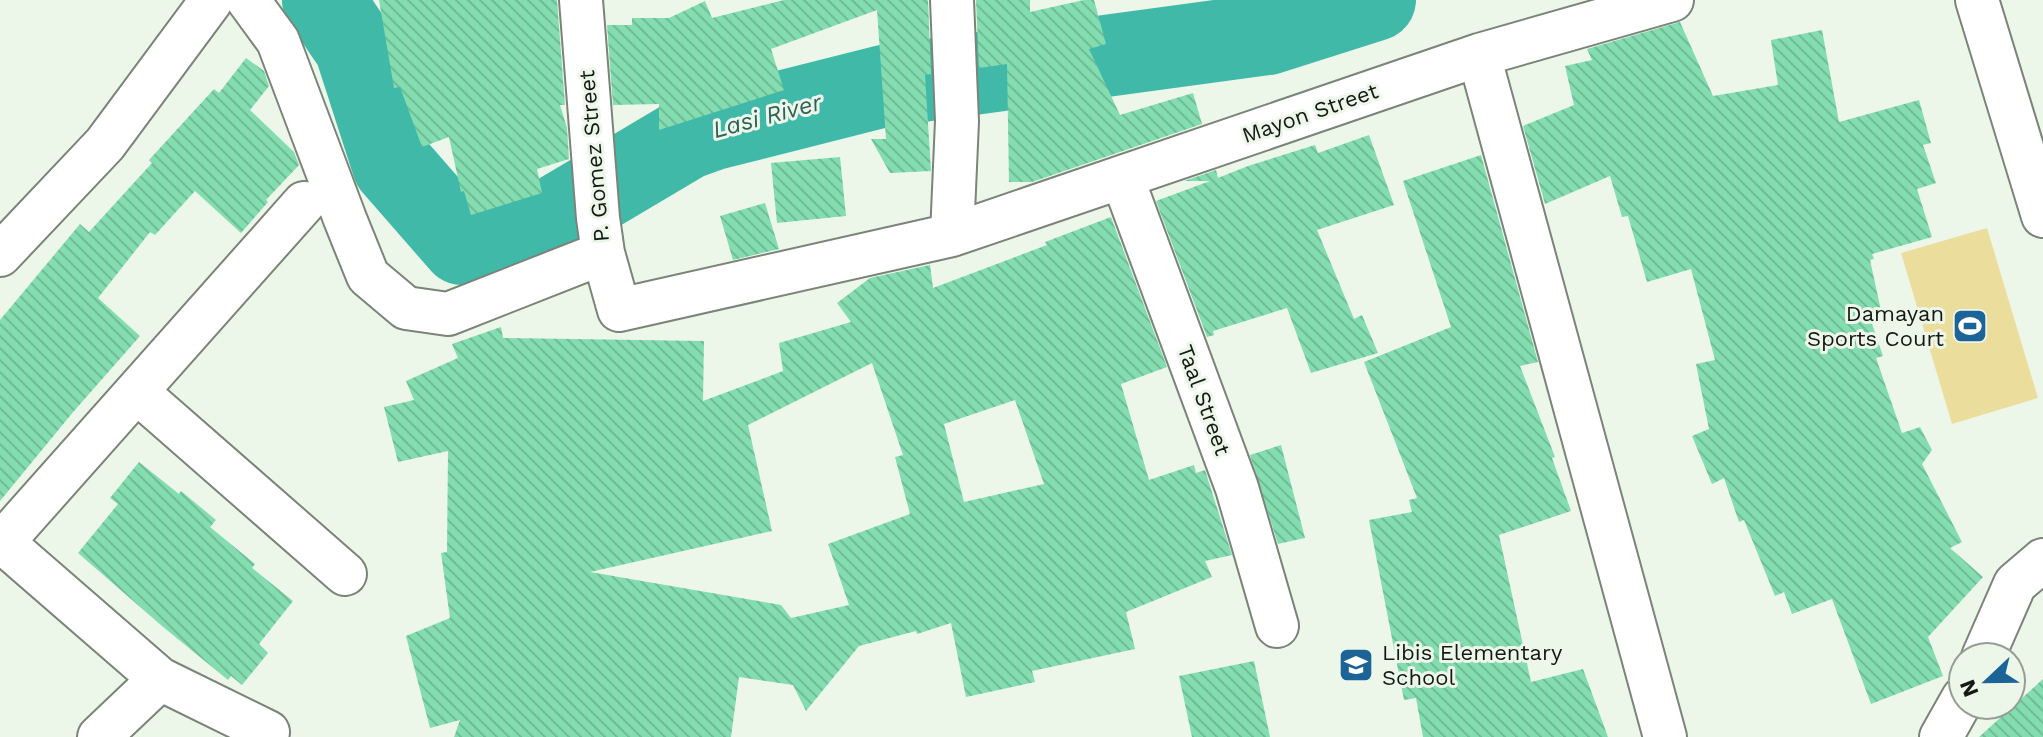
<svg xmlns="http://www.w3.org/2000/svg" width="2043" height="737" viewBox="0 0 2043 737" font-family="'Work Sans',sans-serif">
<defs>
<pattern id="building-back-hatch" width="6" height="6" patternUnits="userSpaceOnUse" patternTransform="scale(2)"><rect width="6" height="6" fill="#83ddb0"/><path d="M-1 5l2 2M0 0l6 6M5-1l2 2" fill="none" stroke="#70bd96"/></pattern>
</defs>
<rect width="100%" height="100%" fill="#ecf7ea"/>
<!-- green -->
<path fill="#ebde9d" d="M1987 228 2038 398 1952 424 1901 253Z"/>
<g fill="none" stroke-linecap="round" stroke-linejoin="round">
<!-- river -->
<path stroke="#41b9a8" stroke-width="82" d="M323 0 355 47 393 165 462 244 536 228 686 139 714 129 884 86 1268 34 1375 0"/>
</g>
<!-- building -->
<path fill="url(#building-back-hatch)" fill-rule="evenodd" d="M379 0H557L565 105H560L567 128 569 159 537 169 542 193 471 215 464 191 461 192 449 137 422 147 400 87 394 88Z
M784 0H928L931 74 925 75 931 171 890 173 871 139H886L877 10 771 49 784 90 659 130V104L613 105 607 25H632V18H669L705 1 712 18Z
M976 0H1030V12L1084 0H1094L1106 44 1089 49 1120 115 1193 93 1202 124 1032 182H1009L1007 64 979 68Z
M1680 22 1713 96 1778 85 1771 40 1822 30 1839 122 1919 100 1931 143 1923 145 1936 183 1917 189 1932 237 1872 254 1874 259 1870 260 1882 315 1870 318 1883 356 1876 358 1902 433 1920 427 1932 450 1922 464 1962 542 1950 548 1983 577 1928 637 1943 676 1871 704 1832 599 1792 614 1784 592 1775 596 1744 520 1739 522 1724 478 1712 484 1692 436 1709 429 1696 364 1715 360 1691 269 1647 282 1628 216 1622 217 1610 176 1545 204 1523 126 1574 105 1565 66 1592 60 1587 49Z
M246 58 264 71 269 86 250 110 294 152 299 165 266 200 268 202 241 233 195 191 155 235 150 232 98 298 140 336 74 411 0 501V320L80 224 89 232 152 163 149 160 214 89 219 93Z
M1369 135 1394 205 1317 230 1354 319 1362 315 1378 353 1311 373 1287 308 1213 331 1214 335 1207 337 1156 201 1210 181H1184L1216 170 1218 178 1248 166 1315 145 1318 153Z
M1481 155 1538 362 1520 366 1555 457 1552 458 1571 511 1499 535 1531 682 1583 669 1608 737H1423L1416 698 1404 700 1369 520 1412 512 1409 500 1417 498 1364 362 1451 327 1403 181Z
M840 157 846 216 777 223 771 163Z
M765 203 779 249 733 260 720 216Z
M1111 217 1167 367 1121 384 1149 480 1194 465 1196 473 1205 470 1232 555 1205 561 1212 577 1126 612 1135 649 1032 671 1035 682 966 697 951 623 917 634 916 631 859 646 806 711 793 685 739 677 731 737H454L460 720 430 728 406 636 450 618 441 553 447 552 448 451 398 462 384 407 414 400 406 381 458 358 452 344 501 327 503 338 704 341 703 401 783 371 779 343 851 322 837 303 870 278 930 265 933 288 1047 245 1045 242ZM872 363 903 455 895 457 910 514 828 544 849 605 791 618 781 605 590 572 772 531 748 425ZM1015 400 1044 484 964 502 944 424Z
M1281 445 1305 538 1278 544 1250 455Z
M139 462 179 494 181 491 216 520 210 527 255 564 252 568 293 601 259 644 268 653 242 685 231 676 228 680 162 626 78 553 118 504 110 498Z
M1254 661 1270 737H1192L1179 676Z
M2043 679V737H1979Z"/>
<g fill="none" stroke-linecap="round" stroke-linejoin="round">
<!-- minor casing -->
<g stroke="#7a8478" stroke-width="46">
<path id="minor" d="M248 0 278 41 345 219 368 276 406 308 448 314 603 253
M581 0 598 218 603 253 619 310 952 235 1479 55 1672 0
M952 0 957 121 952 235
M1977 0 2043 216
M1479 55 1665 737
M1122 177 1237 488 1277 626
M0 255 105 144 211 1
M137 392 345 574
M0 540 160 679 268 732
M0 545 304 203
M1983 657 2015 584 2043 560
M99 737 160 679
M1941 737 1963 698"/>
</g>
<!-- minor -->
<use href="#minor" stroke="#fff" stroke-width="42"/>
</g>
<!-- icons -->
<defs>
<g id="stadium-square" transform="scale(1.8)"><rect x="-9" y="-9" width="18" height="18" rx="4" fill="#1c6397" stroke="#ecf7ea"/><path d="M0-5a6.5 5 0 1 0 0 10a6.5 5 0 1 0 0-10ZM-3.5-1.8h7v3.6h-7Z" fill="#fff"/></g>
<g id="school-square" transform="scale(1.8)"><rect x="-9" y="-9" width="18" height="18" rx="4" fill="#1c6397" stroke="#ecf7ea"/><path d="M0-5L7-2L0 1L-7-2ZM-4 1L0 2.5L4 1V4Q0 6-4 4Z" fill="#fff"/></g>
</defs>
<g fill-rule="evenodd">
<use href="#stadium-square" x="1970" y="326"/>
<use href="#school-square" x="1356" y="665"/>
</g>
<g text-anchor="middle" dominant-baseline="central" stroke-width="6" stroke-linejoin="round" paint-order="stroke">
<!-- street labels -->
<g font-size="22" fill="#151914" stroke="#ecf7ea">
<text transform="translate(1310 113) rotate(-19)">Mayon Street</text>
<text transform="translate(594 156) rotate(-95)">P. Gomez Street</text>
<text transform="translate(1204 400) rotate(70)">Taal Street</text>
</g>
<!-- poi labels -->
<g font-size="22" fill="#151914" stroke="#ecf7ea" text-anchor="end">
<text x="1944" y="313">Damayan<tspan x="1944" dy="25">Sports Court</tspan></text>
<text x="1382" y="652" text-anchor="start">Libis Elementary<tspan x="1382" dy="25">School</tspan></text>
</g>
<!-- water labels -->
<g font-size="24" font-style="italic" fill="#2f6159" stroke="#ecf7ea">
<text transform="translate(767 116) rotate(-15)">Lasi River</text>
</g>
</g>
<!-- north arrow -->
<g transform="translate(1987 681) rotate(248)"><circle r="38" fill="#ecf7ea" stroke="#969e94" stroke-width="2"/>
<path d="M0-6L14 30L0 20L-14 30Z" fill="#1c6397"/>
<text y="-12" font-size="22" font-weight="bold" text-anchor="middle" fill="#151914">N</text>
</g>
</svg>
